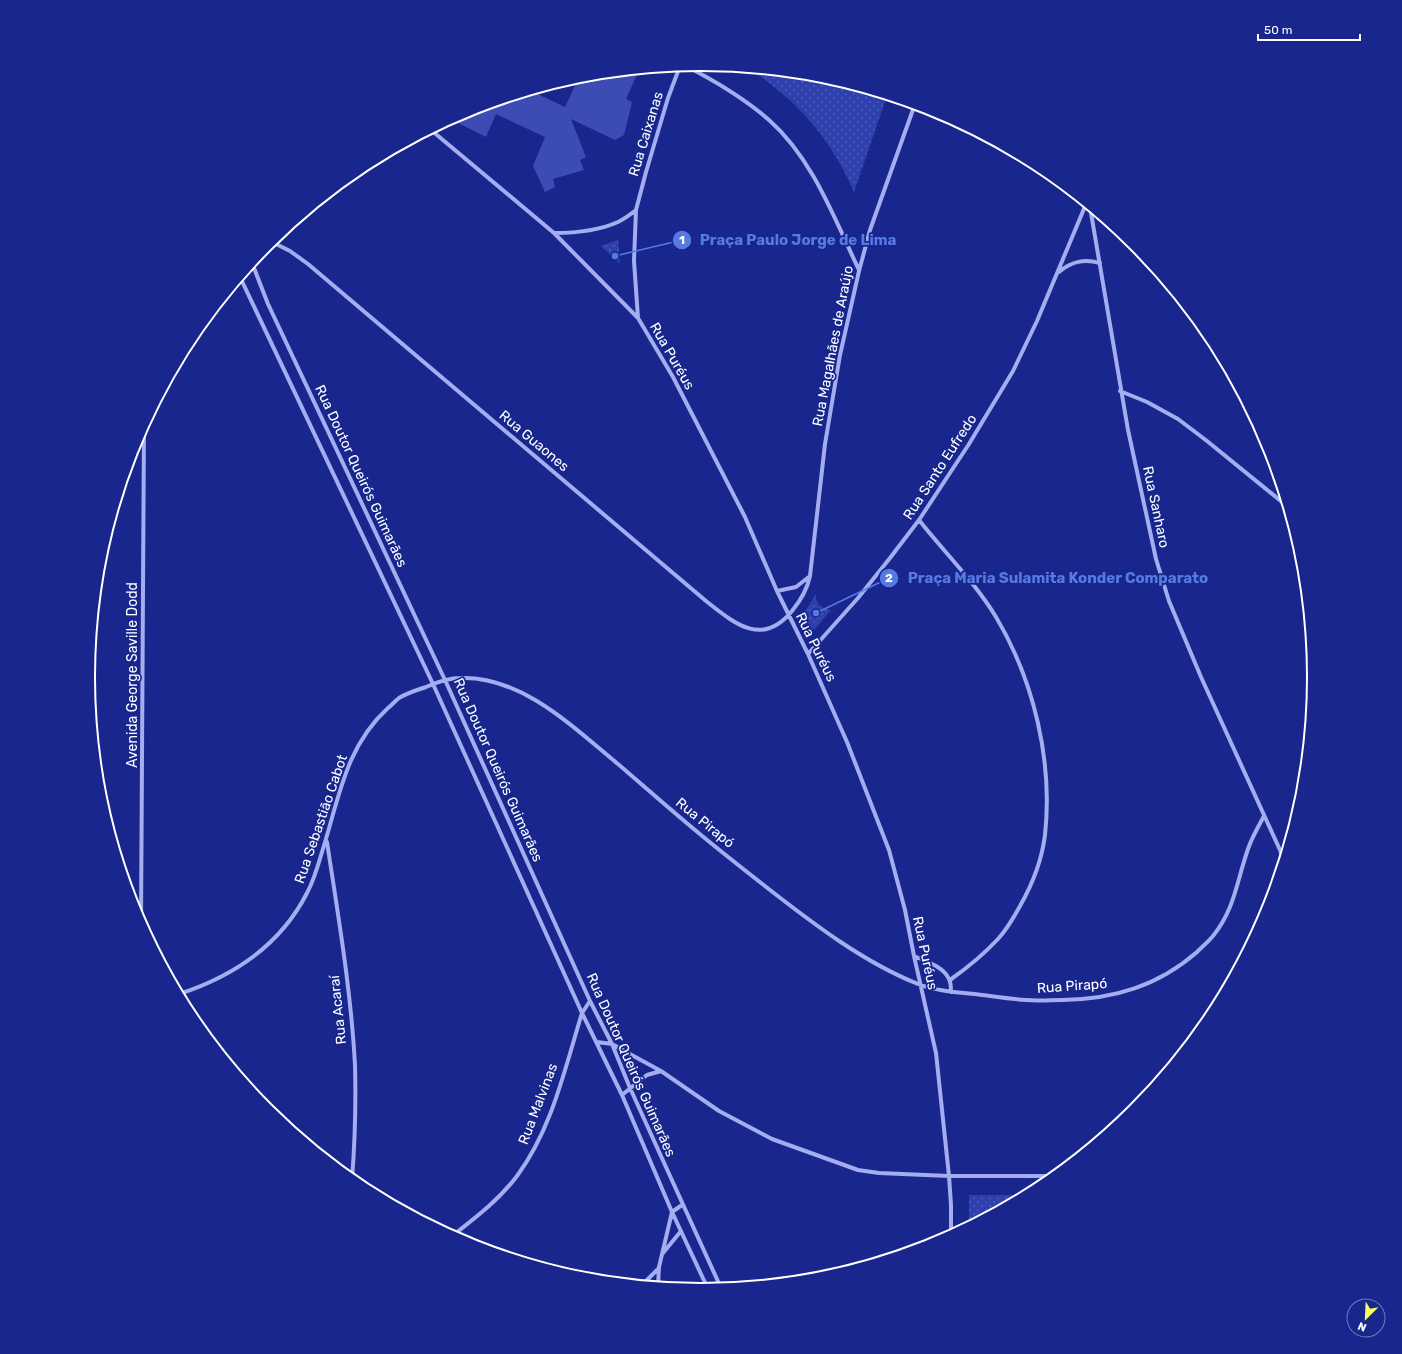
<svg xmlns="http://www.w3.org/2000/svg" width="1402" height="1354" viewBox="0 0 1402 1354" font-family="Rubik,sans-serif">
<defs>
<pattern id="park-dots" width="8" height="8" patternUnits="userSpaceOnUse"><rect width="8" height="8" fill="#2e3fae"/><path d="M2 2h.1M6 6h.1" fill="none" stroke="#4d5cba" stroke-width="1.8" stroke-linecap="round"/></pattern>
</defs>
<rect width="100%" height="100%" fill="#18268d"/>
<!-- park -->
<path fill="url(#park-dots)" d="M749 69 821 76 887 96 854 192C831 139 797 100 749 69Z
M618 240 620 264 601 246Z
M816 594C816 606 821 607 831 610L815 629 811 630 808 629 802 616Z
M969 1195H1027L969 1225Z"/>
<!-- building -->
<path fill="#3c4cb4" d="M639 70 626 99 632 102 624 135 615 140 571 119 586 157 580 160 584 170 553 179 555 187 545 192 533 166 545 137 496 114 486 137 450 119 467 111 531 91 565 107 579 77 591 83 594 74Z"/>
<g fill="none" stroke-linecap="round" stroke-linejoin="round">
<!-- minor -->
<path stroke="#a3adef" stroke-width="4" d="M686 66C715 81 744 98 769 120 813 159 834 218 859 270
M431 130 554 233 638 318 673 377 745 517 777 591 808 654 847 742 889 850 905 910 914 956 936 1053 949 1176 951 1205V1235
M1090 207 1128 430 1156 559 1169 601 1201 677 1280 850 1283 860
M554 233C576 233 598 231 618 222 624 219 631 214 636 210
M270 241 290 251 308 264 706 601C734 623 762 648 792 611 801 600 807 590 810 576
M252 263 268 304 445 680 590 1001 612 1044 630 1088 721 1288
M1059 272C1072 261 1084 259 1100 263
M240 277 433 684 582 1013 622 1095 672 1212 708 1289
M638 318 634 261 636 210 646 172 668 98 680 66
M1120 391 1147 402 1178 419 1207 441 1287 506
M919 520C944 552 974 581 996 617 1034 681 1053 761 1045 835 1042 859 1032 885 1020 906 1014 917 1007 929 998 939 984 954 967 968 950 980
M777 591 796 587 810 576 825 444 840 355 859 271 870 230 915 104
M92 638V718
M808 654 858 598 890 558 919 520 969 444 1013 371 1037 321 1086 204
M327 842C338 915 351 990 355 1065 356 1103 355 1141 352 1180
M141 924 144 425
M914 956C925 961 943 966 949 979 951 983 951 987 951 992
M179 994C234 976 280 946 307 893 314 880 318 866 322 852 339 799 345 747 388 708 392 705 395 701 399 698 407 693 417 690 426 687 437 682 449 678 461 678 522 676 574 728 618 764 646 788 673 812 701 835 724 854 747 872 770 890 815 925 865 963 918 984 936 991 956 992 975 994 992 996 1009 999 1026 1000 1038 1001 1051 1000 1063 1000 1114 999 1158 986 1197 952 1202 947 1208 942 1213 936 1235 909 1237 880 1248 849 1252 837 1258 827 1264 816
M597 1042 612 1044 639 1059 661 1071 719 1111 772 1139 858 1170 879 1173 949 1176H1054
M622 1095 647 1075 661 1071
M452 1236C475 1218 499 1200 517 1176 552 1129 565 1068 582 1013L590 1001
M663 1253 681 1231
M643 1284 659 1268
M658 1286 659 1267 672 1212 682 1205"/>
</g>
<g text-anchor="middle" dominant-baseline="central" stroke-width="3.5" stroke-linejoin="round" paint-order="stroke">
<!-- street labels -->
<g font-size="14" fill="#fff" stroke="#18268d">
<text transform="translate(646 134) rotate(-73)">Rua Caixanas</text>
<text transform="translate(833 346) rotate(-79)">Rua Magalhães de Araújo</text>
<text transform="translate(672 356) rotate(60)">Rua Puréus</text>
<text transform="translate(534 441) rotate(40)">Rua Guaones</text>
<text transform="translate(940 467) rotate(-57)">Rua Santo Eufredo</text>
<text transform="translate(361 476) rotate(65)">Rua Doutor Queirós Guimarães</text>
<text transform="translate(1156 507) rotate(78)">Rua Sanharo</text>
<text transform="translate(816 647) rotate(64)">Rua Puréus</text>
<text transform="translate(132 675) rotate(-90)">Avenida George Saville Dodd</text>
<text transform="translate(498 770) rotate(66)">Rua Doutor Queirós Guimarães</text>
<text transform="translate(321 819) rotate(-71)">Rua Sebastião Cabot</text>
<text transform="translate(705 823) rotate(39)">Rua Pirapó</text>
<text transform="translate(925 953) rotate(78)">Rua Puréus</text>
<text transform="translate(1072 986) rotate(-4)">Rua Pirapó</text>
<text transform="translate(338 1010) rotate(-96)">Rua Acaraí</text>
<text transform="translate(631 1065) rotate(66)">Rua Doutor Queirós Guimarães</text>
<text transform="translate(538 1104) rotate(-69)">Rua Malvinas</text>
</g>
</g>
<!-- crop -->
<path d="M0 0H1402V1354H0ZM95 677a606 606 0 1 1 1212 0a606 606 0 1 1-1212 0Z" fill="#18268d" fill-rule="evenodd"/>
<path fill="none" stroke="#fff" stroke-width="2" d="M95 677a606 606 0 1 1 1212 0a606 606 0 1 1-1212 0Z"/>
<!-- callouts -->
<path fill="none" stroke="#567ae2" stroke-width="1.5" d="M615 256L682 240M816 613L889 578"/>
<g fill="#567ae2" stroke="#18268d" stroke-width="1.5">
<circle cx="615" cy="256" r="4"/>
<circle cx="816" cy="613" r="4"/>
<circle cx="682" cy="240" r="10"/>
<circle cx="889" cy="578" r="10"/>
</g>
<g font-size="12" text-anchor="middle" font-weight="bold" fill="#fff">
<text x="682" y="244">1</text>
<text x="889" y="582">2</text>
</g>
<g font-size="15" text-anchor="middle" font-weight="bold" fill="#567ae2" stroke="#18268d" stroke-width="3.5" stroke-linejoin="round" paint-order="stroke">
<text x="798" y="245">Praça Paulo Jorge de Lima</text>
<text x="1058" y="583">Praça Maria Sulamita Konder Comparato</text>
</g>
<!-- north arrow -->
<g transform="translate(1366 1318) rotate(204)"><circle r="19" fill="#18268d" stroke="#747dbb"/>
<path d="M0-3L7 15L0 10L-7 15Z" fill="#fbff61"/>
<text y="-6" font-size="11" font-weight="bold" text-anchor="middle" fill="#ffffff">N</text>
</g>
<!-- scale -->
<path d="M1258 34v6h102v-6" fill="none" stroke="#ffffff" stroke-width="2"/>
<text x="1264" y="34" font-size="12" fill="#ffffff" stroke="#18268d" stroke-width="3" paint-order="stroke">50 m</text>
</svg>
